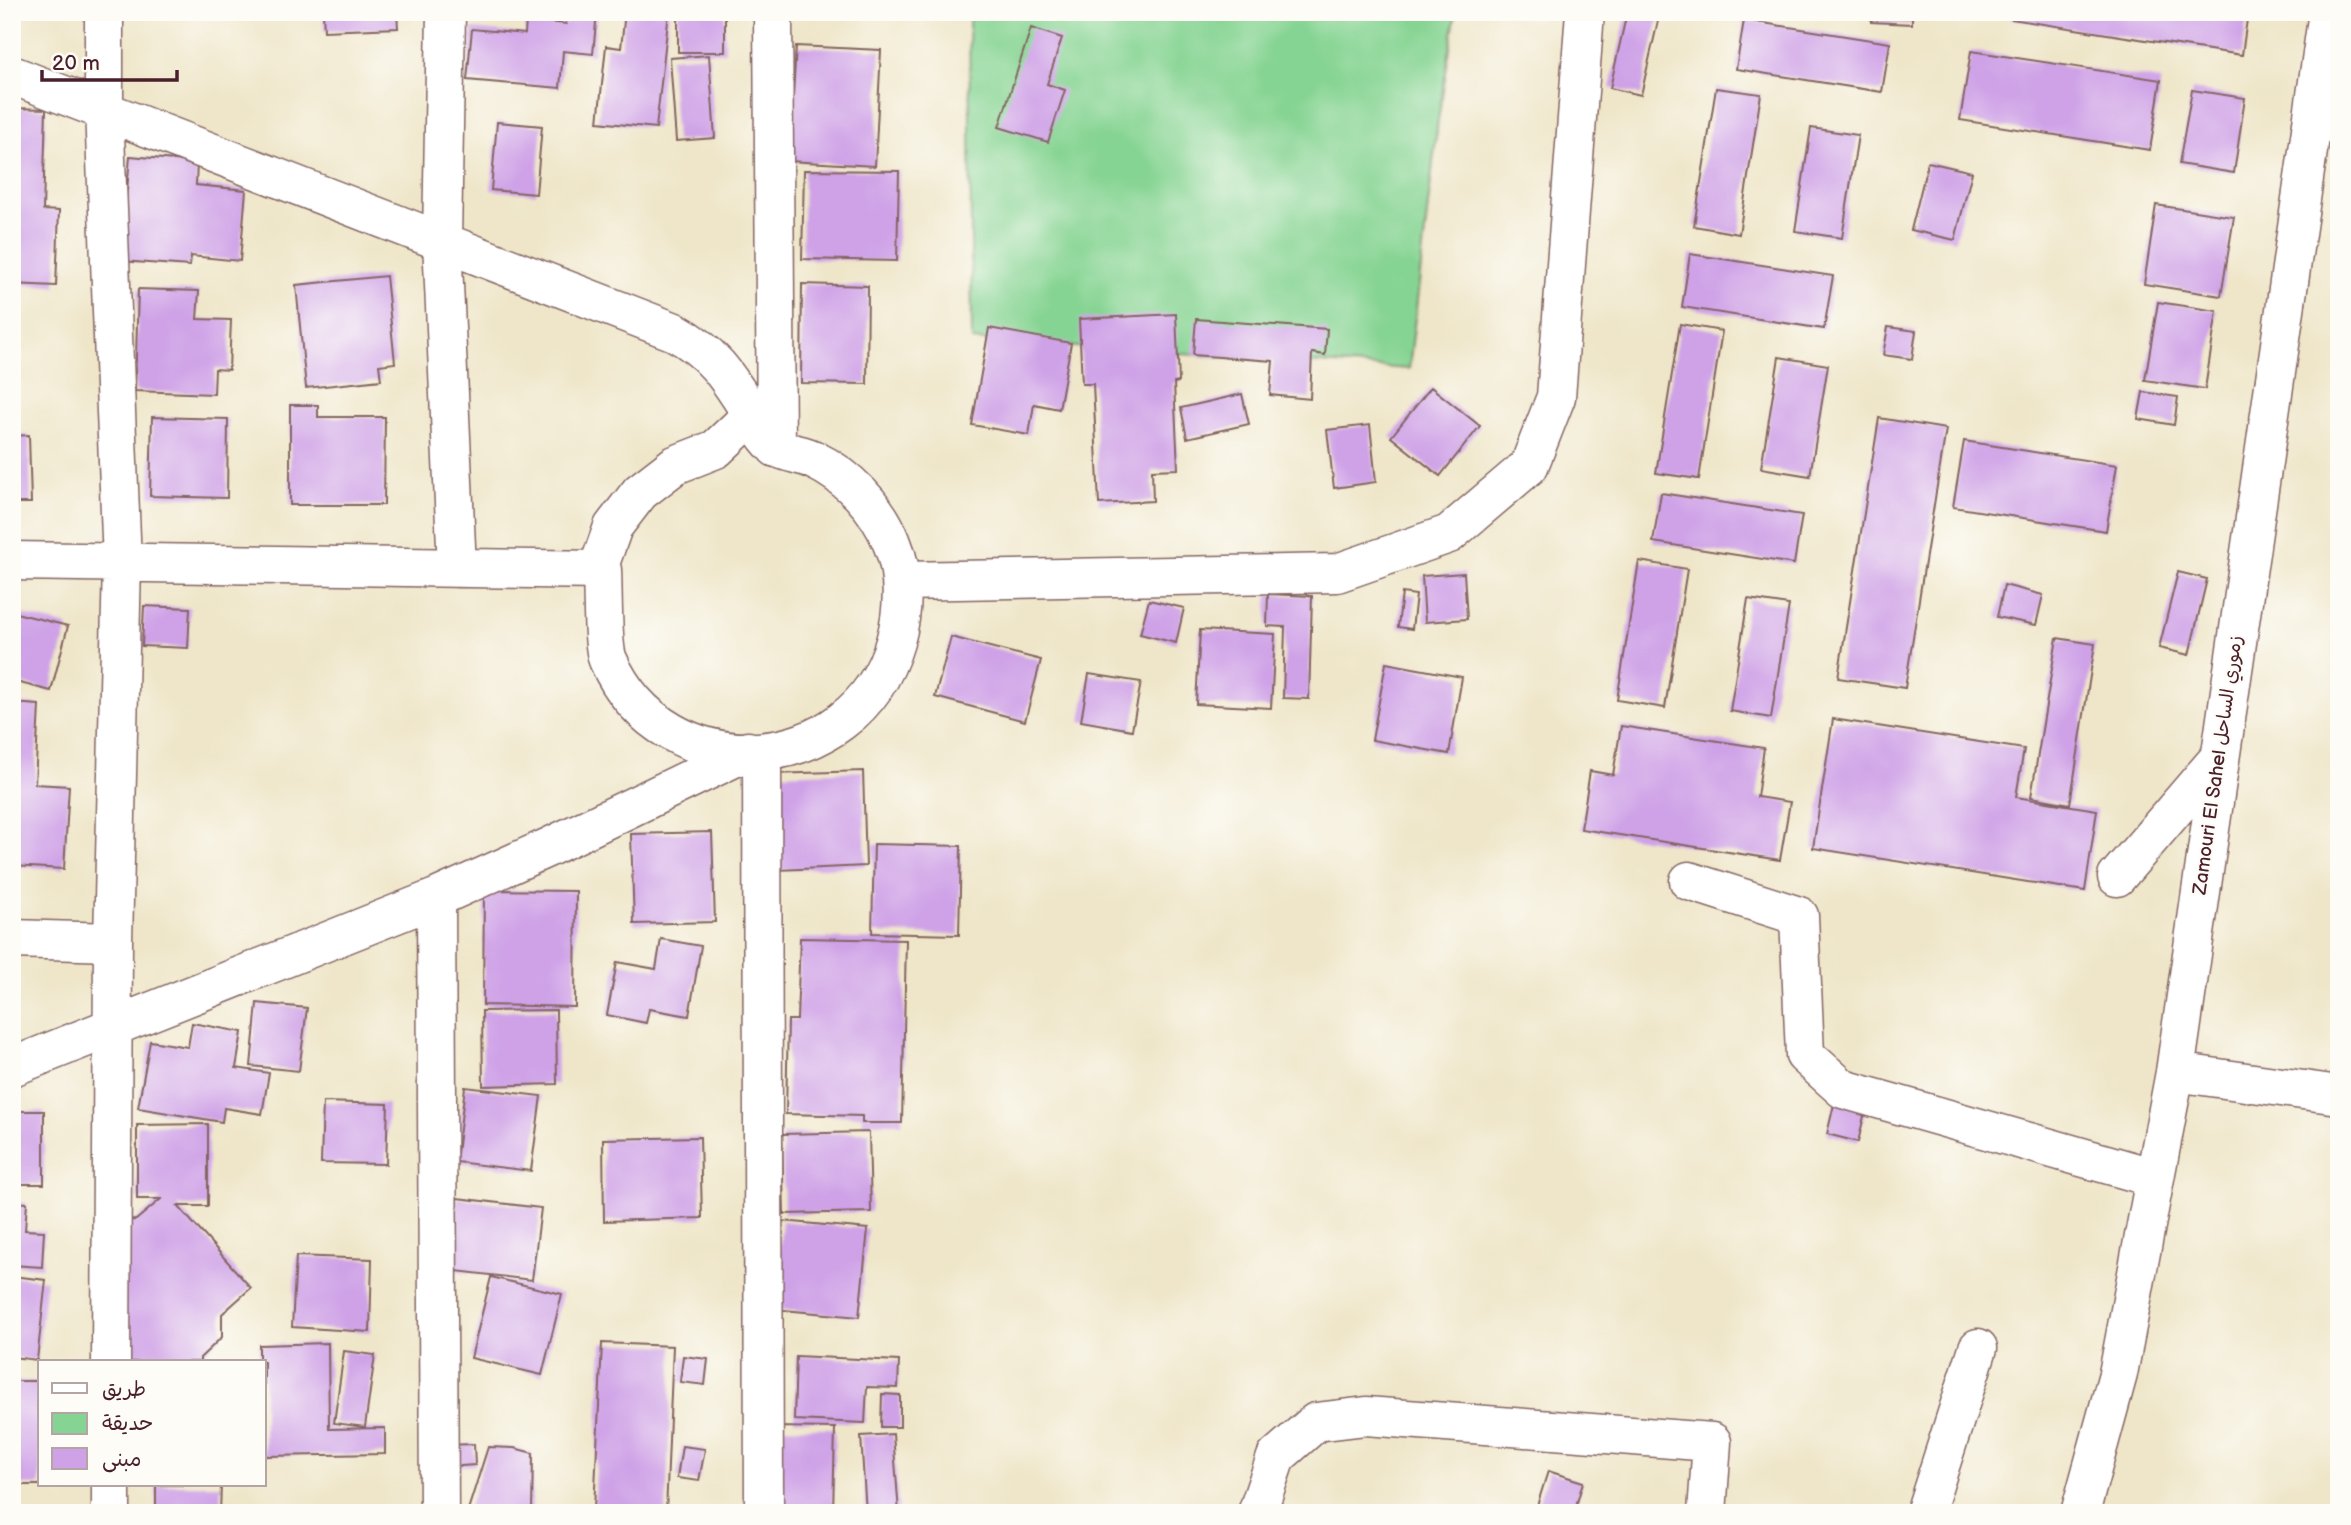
<svg xmlns="http://www.w3.org/2000/svg" width="2351" height="1525" viewBox="0 0 2351 1525" font-family="'Balsamiq Sans','Playpen Sans Arabic',sans-serif">
<rect width="100%" height="100%" fill="#fdfcf7"/>
<filter id="ink" filterUnits="userSpaceOnUse"><feTurbulence type="fractalNoise" baseFrequency=".0143" numOctaves="2"/><feDisplacementMap in="SourceGraphic" scale="14" xChannelSelector="R" yChannelSelector="G"/><feConvolveMatrix kernelMatrix="1 2 1 2 8 2 1 2 1" color-interpolation-filters="sRGB"/></filter>
<filter id="wash" filterUnits="userSpaceOnUse"><feTurbulence type="fractalNoise" baseFrequency=".00686" numOctaves="4" result="noise"/><feDisplacementMap in="SourceGraphic" scale="28" xChannelSelector="R" yChannelSelector="G"/><feGaussianBlur stdDeviation="1.57" result="paint"/><feColorMatrix in="noise" values="0 0 0 0 0 0 0 0 0 0 0 0 0 0 0 0 0 1.4 0 .05"/><feComposite in="paint" operator="in"/></filter>
<g filter="url(#wash)">
<rect width="100%" height="100%" fill="#efe6c9"/>
<!-- green -->
<path fill="#86d493" stroke="#687a5f" stroke-width="2" d="M969 12H1456L1438 120 1409 369 972 340Z"/>
<g id="blocks">
<!-- building -->
<path fill="#cfa2e7" d="M323 12H397L398 28 324 31Z
M568 12H597L593 54 563 51 560 88 467 80 472 29 525 34 526 20 566 24Z
M625 12H669L656 128 598 122 606 46 621 48Z
M678 12H725V52H678Z
M1627 12H1660L1641 95 1610 88Z
M1871 12H1912V24L1871 22Z
M2012 12H2248L2242 55 2011 19Z
M1744 20 1890 43 1882 92 1736 69Z
M1031 28 1062 38 1047 84 1065 90 1048 142 999 127Z
M796 46 881 50 875 166 789 161Z
M1971 51 2161 80 2150 150 1960 120Z
M709 55 715 138 676 141 670 58Z
M1716 88 1761 94 1739 234 1694 226Z
M2192 90 2245 98 2234 173 2179 164Z
M12 108 46 109 43 210 59 211 56 286 12 284Z
M497 122 542 126 536 194 491 190Z
M1811 128 1858 135 1842 238 1795 231Z
M130 156 197 162 196 185 246 190 240 261 191 256 190 266 121 261Z
M1928 162 1972 172 1955 240 1911 230Z
M804 170 899 171 897 261 802 259Z
M2156 205 2234 217 2221 296 2144 284Z
M1690 254 1833 276 1824 329 1682 307Z
M386 276 395 363 379 365 381 380 306 388 296 285Z
M802 284 868 286 867 384 801 383Z
M138 289 199 291 197 319 231 320 229 370 215 369 214 394 135 391Z
M2158 302 2217 311 2205 389 2145 380Z
M1176 314 1179 382 1174 383 1178 469 1152 470 1153 501 1099 504 1093 384H1082L1079 319Z
M1196 319 1327 329 1325 355 1312 353 1310 399 1270 395 1273 361 1193 355Z
M1680 324 1722 331 1699 479 1656 473Z
M1888 327 1916 331 1912 359 1883 355Z
M989 328 1071 343 1059 409 1034 404 1029 435 972 425Z
M1779 357 1828 365 1810 476 1761 468Z
M1431 387 1480 426 1440 476 1391 437Z
M2143 392 2178 397 2174 425 2138 419Z
M1242 394 1249 424 1187 438 1181 408Z
M290 405H318V417H385L384 505H290Z
M152 417 228 419 227 498 150 496Z
M1879 418 1946 429 1905 688 1838 678Z
M1370 425 1376 482 1334 488 1327 430Z
M29 435 31 503H12V436Z
M1964 441 2117 465 2106 531 1953 507Z
M1661 493 1802 515 1794 564 1653 542Z
M1639 561 1687 569 1665 708 1617 700Z
M2178 572 2207 579 2189 655 2159 648Z
M1464 573 1467 619 1425 622 1422 576Z
M2004 585 2043 595 2036 625 1997 617Z
M1402 593 1416 595 1412 629 1398 627Z
M1268 594 1312 596 1309 699 1283 698 1285 627 1267 626Z
M1748 599 1789 605 1771 718 1730 711Z
M1149 600 1184 608 1176 643 1140 634Z
M144 606 190 608 188 648 142 646Z
M12 612 68 626 51 691 12 681Z
M1200 630 1275 634 1271 708 1196 704Z
M951 637 1041 660 1025 721 935 697Z
M2057 638 2095 644 2070 804 2031 797Z
M1386 663 1462 677 1449 754 1372 740Z
M1089 674 1141 682 1132 730 1081 721Z
M12 703 39 705 35 784 69 786 64 869 12 866Z
M1833 719 2024 749 2016 797 2097 810 2085 891 1813 848Z
M1621 726 1764 748 1757 797 1790 802 1780 860 1581 829 1590 771 1613 775Z
M863 771 866 866 778 870 773 774Z
M712 832 715 922 634 924 631 834Z
M874 844 961 846 959 935 872 933Z
M484 890 576 891 575 1007 483 1005Z
M800 938 906 940 902 1123H862V1116L786 1114 788 1020H797Z
M661 939 701 946 689 1016 649 1009 646 1023 607 1015 617 962 656 969Z
M257 1003 307 1008 299 1071 251 1066Z
M556 1010 557 1084 483 1086 482 1011Z
M192 1023 242 1032 236 1068 269 1073 262 1114 224 1108 222 1122 138 1108 150 1041 188 1047Z
M465 1087 541 1096 531 1171 456 1162Z
M1836 1096 1867 1103 1858 1142 1827 1134Z
M323 1102 388 1104 386 1164 321 1163Z
M12 1111H44V1184H12Z
M208 1124V1206H178L251 1288 222 1314V1337L200 1358V1362H118L120 1221 136 1220 161 1199H137V1125Z
M869 1132 871 1212 784 1214 782 1134Z
M700 1137 702 1218 604 1221 603 1139Z
M457 1198 541 1208 532 1280 447 1270Z
M12 1202 27 1203 25 1230 44 1231 42 1267 12 1265Z
M782 1221 868 1229 859 1317 773 1309Z
M296 1256 372 1259 370 1332 292 1327Z
M12 1276 46 1280 37 1360 12 1357Z
M491 1277 562 1294 542 1375 471 1358Z
M328 1343 329 1429 385 1428V1454L264 1456V1362H259V1345Z
M602 1343 673 1346 666 1512 594 1509Z
M344 1351 375 1355 365 1427 334 1423Z
M683 1356 708 1359 705 1385 680 1382Z
M796 1356 899 1361 898 1388 867 1387 865 1423 794 1420Z
M12 1381H40V1485H12Z
M882 1394 900 1395V1427H881Z
M774 1427 835 1428 833 1513H771Z
M893 1434 899 1513H866L861 1436Z
M474 1444 475 1465 447 1467 446 1445Z
M682 1446 705 1449 699 1481 677 1478Z
M488 1447 514 1448 533 1453 532 1513H467Z
M1548 1471 1583 1482 1574 1513H1548L1536 1509Z
M156 1485H221L220 1513H156Z"/>
</g>
</g>
<g filter="url(#ink)">
<use href="#blocks" fill-opacity="0" stroke="#846562" stroke-width="2"/>
<g fill="none" stroke-linecap="round" stroke-linejoin="round">
<!-- minor casing -->
<g stroke="#846562" stroke-width="41">
<path id="minor" d="M104 12V109L122 563 113 942 111 1362
M446 12 442 241 457 568
M773 12 776 448
M12 75 675 332C714 353 729 379 752 415
M752 415C759 425 768 443 778 448 789 454 803 454 814 460 848 476 878 507 892 543 905 574 904 610 895 642 855 780 665 791 608 660 602 646 603 589 602 570L598 569 613 527 640 492 675 465 716 449Z
M12 561 602 570
M902 581 1337 573 1449 534 1529 466 1556 397 1585 12
M762 753 764 1513
M2117 877 2219 758
M1689 881 1799 916 1805 1055 1843 1089 2155 1178
M436 898 439 1513
M12 939 113 942
M12 1067 436 898 547 848 748 751
M2175 1072 2339 1095
M111 1513V1485
M1257 1513 1276 1457 1316 1422 1366 1416 1712 1442 1707 1513
M1925 1513 1978 1348
M2080 1513 2118 1374 2175 1072 2328 12"/>
</g>
<!-- minor -->
<use href="#minor" stroke="#fff" stroke-width="38"/>
</g>
</g>
<g text-anchor="middle" dominant-baseline="central" stroke-width="5" stroke-linejoin="round" paint-order="stroke">
<!-- street labels -->
<g font-size="19" fill="#4a1f2b" stroke="#fdfcf7">
<text transform="translate(2218 765) rotate(-82)">Zamouri El Sahel زموري الساحل</text>
</g>
</g>
<!-- margin -->
<rect width="2351" height="1525" fill="none" stroke="#fdfcf7" stroke-width="42"/>
<!-- legend -->
<rect x="38" y="1360" width="228" height="126" fill="#fdfcf7" stroke="#b5a4a5" stroke-width="2"/>
<rect x="52" y="1383" width="35" height="10" fill="#ffffff" stroke="#b5a4a5" stroke-width="2"/>
<text x="102" y="1396" font-size="21" fill="#4a1f2b">طريق</text>
<rect x="52" y="1413" width="35" height="21" fill="#86d493" stroke="#b5a4a5" stroke-width="2"/>
<text x="102" y="1430" font-size="21" fill="#4a1f2b">حديقة</text>
<rect x="52" y="1448" width="35" height="21" fill="#cfa2e7" stroke="#b5a4a5" stroke-width="2"/>
<text x="102" y="1466" font-size="21" fill="#4a1f2b">مبنى</text>
<!-- scale -->
<path d="M42 70v10h135v-10" fill="none" stroke="#4a1f2b" stroke-width="3.5"/>
<text x="52" y="70" font-size="21" fill="#4a1f2b" stroke="#fdfcf7" stroke-width="5" paint-order="stroke">20 m</text>
</svg>
